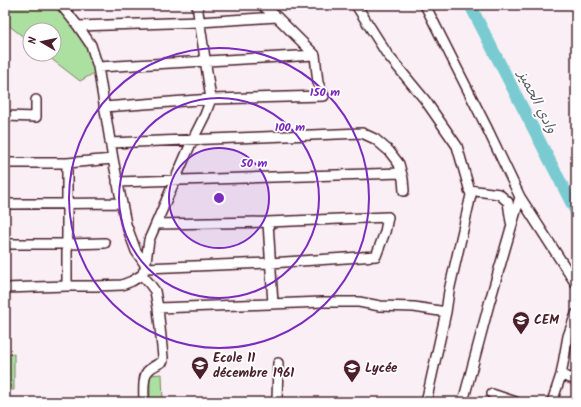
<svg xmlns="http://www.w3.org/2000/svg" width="581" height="407" viewBox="0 0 581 407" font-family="Kalam,'Playpen Sans Arabic',sans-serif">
<rect width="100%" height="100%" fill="#f9eff4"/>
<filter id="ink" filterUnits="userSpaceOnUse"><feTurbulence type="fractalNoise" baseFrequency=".025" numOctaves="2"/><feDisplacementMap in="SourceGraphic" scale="8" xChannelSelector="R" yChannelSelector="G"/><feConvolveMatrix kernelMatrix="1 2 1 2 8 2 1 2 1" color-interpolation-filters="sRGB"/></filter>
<g filter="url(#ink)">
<!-- green -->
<path fill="#ace0a1" stroke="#7b8066" d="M5 5H56L87 44 96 72 80 81 45 54H54V30H30V42L7 24 5 21Z
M5 354H14V390H5Z
M162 374 163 402H150V375Z"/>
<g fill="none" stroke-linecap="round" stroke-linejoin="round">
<!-- river -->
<path stroke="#7acbd1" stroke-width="12" d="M470 5 576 212"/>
<!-- minor casing -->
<g stroke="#4a1f2b" stroke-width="12">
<path id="minor" d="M61 5 78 26 91 45 98 67 113 159 126 224 136 251 146 266
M356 5 387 54 425 100 457 146 471 195 449 291 446 312 426 402
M425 5 487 128 520 197 576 284
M78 26 200 22 277 17
M98 67 315 55
M104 107 211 99 324 96 318 83 315 55 277 17 262 5
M5 116 36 117V100
M110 143 362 133 375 139 389 151 399 164 403 179 404 191
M5 163H67V286
M67 163 113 159
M117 182 401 173
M469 190 499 194 508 202 511 222
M5 204 122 203
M268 222 273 304
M5 244H67L105 243
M145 268 270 263 376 256 385 232 388 217 268 222 156 224
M142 275 149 283 155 291 158 308 163 357V361C159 364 153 366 149 370 142 375 144 394 144 402
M5 288 67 286H96L122 285 132 281 142 275 145 268 149 240 192 141 205 115 211 99 197 5
M158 308 323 302H359L380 306 414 307 446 312
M561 375 576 380
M492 394 516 402
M277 402 278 363
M463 402 489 304 520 197
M552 402 561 375 568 336 576 314"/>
</g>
<!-- minor -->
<use href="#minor" stroke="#fff" stroke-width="9"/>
</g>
</g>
<!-- distance rings -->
<circle cx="219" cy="198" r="50" fill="#7b2cbf" fill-opacity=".12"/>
<g fill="none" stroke="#7b2cbf" stroke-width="2">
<circle cx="219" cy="198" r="50"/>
<circle cx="219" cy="198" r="100"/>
<circle cx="219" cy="198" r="150"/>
</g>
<!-- icons -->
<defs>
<g id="school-pin" transform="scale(0.9)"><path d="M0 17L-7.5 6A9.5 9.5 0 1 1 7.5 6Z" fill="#4a1f2b" stroke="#fff"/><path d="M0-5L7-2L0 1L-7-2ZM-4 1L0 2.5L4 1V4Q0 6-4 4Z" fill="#fff"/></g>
</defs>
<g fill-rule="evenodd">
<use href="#school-pin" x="521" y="320"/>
<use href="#school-pin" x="200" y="365"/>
<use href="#school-pin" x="352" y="368"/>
</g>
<g text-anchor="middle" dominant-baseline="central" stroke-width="3.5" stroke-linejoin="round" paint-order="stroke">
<!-- poi labels -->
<g font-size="13" font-weight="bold" fill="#4a1f2b" stroke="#fff" text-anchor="start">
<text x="534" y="320">CEM</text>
<text x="213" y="358">Ecole 11<tspan x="213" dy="15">décembre 1961</tspan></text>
<text x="365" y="368">Lycée</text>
</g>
<!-- water labels -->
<g font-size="14" font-style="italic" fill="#5b5b65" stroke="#fff">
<text transform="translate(537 102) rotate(63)">وادي الحميز</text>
</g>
</g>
<circle cx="219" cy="198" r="6" fill="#7b2cbf" stroke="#fff" stroke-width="2"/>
<g font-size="12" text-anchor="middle" font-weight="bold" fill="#7b2cbf" stroke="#fff" stroke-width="3.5" stroke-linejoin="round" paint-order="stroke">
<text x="325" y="96">150 m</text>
<text x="290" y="131">100 m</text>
<text x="254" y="167">50 m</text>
</g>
<!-- margin -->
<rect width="581" height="407" fill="none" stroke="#fff" stroke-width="20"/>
<rect x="10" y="10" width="561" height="387" fill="none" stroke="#4a1f2b" stroke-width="1.5" filter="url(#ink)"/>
<!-- north arrow -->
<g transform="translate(42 42) rotate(279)"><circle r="19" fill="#ffffff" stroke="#b7a5aa"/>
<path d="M0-3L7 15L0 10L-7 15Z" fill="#4a1f2b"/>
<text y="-6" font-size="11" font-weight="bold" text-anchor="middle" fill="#4a1f2b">N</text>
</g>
</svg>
